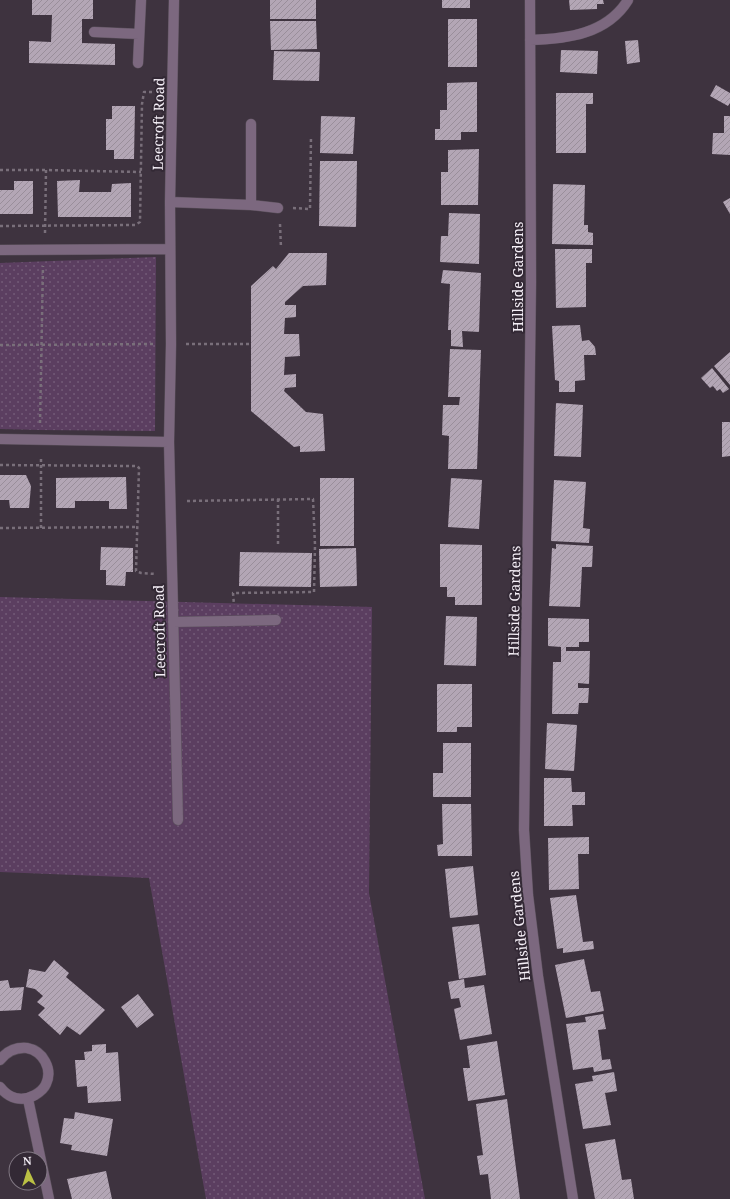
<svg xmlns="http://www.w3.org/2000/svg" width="730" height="1199" viewBox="0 0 730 1199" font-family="'Noto Serif',serif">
<defs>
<pattern id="grass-dots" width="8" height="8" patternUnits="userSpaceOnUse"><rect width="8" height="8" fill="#5b3e60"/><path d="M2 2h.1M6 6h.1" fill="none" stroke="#735a78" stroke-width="1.8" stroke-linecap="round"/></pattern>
<pattern id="building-hatch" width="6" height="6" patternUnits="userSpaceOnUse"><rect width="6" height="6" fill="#b3a6b5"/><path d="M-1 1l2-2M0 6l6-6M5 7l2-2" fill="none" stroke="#998e9a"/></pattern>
</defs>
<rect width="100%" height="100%" fill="#3e333f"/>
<!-- grass -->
<path fill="url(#grass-dots)" d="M156 257 155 431 40 430 0 429V263Z
M0 597 372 607 369 893 425 1199H206L149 878 0 872Z"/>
<!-- building -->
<path fill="url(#building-hatch)" d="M32 0H93V19H82V43L115 44V65L29 63V41L51 42 52 15H32Z
M270 0H316V19H270Z
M442 0H470V8H442Z
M569 0H603L604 4H597V9L570 10Z
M448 19H477V67H448Z
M270 21H316L317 49 271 50Z
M638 40 640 62 627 64 625 41Z
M561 50 598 51 597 74 560 72Z
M274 51 320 52 319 81 273 80Z
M477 82V132H461V140H435V129H440V110H447V83Z
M716 85 730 93V103L728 106 710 96Z
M556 93H593V104H586V153H556Z
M112 106H135L134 159H114V150H106V119H112Z
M321 116 355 117 353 154 320 153Z
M724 116H730V155L712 154 713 133H724Z
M479 149 478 205H441V172H448V150Z
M320 161H357L356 227 319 226Z
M80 180 79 192H111L112 184 131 183V217H58L57 181Z
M14 181H33V214H0V190H14Z
M553 184 585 185 584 225H588V232L593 233V245L552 244Z
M730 198V214L723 202Z
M449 213 480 214 479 264 440 262 441 236H448Z
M555 249H592V263H586V307L556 308Z
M289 253H327L326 285 303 286 285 302V305H296V317L285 318 284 334H299L300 356 285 357 284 375 296 374V387L285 388 284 391 306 412 323 414 325 451 300 452V446L294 447 251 411V286L273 266 276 269Z
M443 270 481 273 479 332 462 331 463 347 451 346V330H448L450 284 441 283Z
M580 325 582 341 589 340 595 347 596 355H584L585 380 575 381V392H559V381L555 380 552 326Z
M450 349 481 350 477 469H448L449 436 442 435 443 405H459L460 397H448Z
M730 352V385L714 366Z
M712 368 729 389 723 393 720 389 717 391 713 386 710 388 701 378Z
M556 403 583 405 581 457 554 456Z
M722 422H730V456L722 457Z
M0 475H26L31 486 29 508H10L9 500H0Z
M126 477 127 509H109V501H75V508H56V478Z
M320 478H354V546H320Z
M451 478 482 480 479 529 448 527Z
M554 480 586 482 583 528 590 529 589 543 551 541Z
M440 544 482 545V605H455V597H447V587H440Z
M556 544 593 546 592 567H582L580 607 549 606 552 548 556 549Z
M101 547 133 548V572H126L125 586 106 585V570H100Z
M356 548 357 586 320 587 319 549Z
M240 552 312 553 311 587 239 586Z
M446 616 477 617 476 666 444 665Z
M548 618 589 619V642H579V647H566V651H590L589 684 578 683V688H589L588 703H579L578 714H552L553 662H561V647L548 646Z
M437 684H472V727H457V732H437Z
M547 723 577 725 574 771 545 769Z
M443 743H471V797H433V773H443Z
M544 778H571L572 792H585V805H572L573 826H544Z
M442 804H471L472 856H438L437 845 443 844Z
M589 837V854H578L579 889 549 890 548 838Z
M473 866 478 915 450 918 445 869Z
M576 895 583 942 593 941 594 949 563 953V948L557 949 550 898Z
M479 924 486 975 459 979 452 927Z
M584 959 591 992 600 991 604 1011 566 1018 555 965Z
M54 960 69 973 66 977 105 1010 80 1035 67 1026 60 1035 38 1015 45 1008 37 1002 43 996 35 989 26 987 29 969 45 972Z
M464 979 465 988 484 985 492 1034 460 1040 454 1009 461 1007 459 998 451 999 448 982Z
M8 980 10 988 24 987 21 1010 0 1011V981Z
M138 994 154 1015 137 1028 121 1007Z
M603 1014 606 1029 598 1030 602 1060 610 1059 612 1069 594 1072 593 1067 573 1070 566 1024 586 1022 585 1017Z
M497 1041 505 1095 468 1101 463 1068H470L467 1046Z
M106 1044V1053L118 1052 121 1101 88 1103 87 1086 77 1087 75 1060H85L84 1052 92 1051V1045Z
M614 1072 617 1091 605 1093 611 1125 583 1129 575 1084 593 1081 592 1076Z
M507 1099 520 1199H491L488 1174 480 1175 477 1156 483 1155 476 1104Z
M75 1112 113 1119 107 1156 71 1150 72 1145 60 1143 64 1118 74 1119Z
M615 1139 622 1180 631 1179 634 1199H595L585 1144Z
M106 1171 112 1199H72L67 1179Z"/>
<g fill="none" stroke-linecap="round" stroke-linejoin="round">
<!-- minor casing -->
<g stroke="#5b515c" stroke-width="11">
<path id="minor" d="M174 0 170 202 171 344 169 442 178 820
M530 0 531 282 524 830 528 895 538 976 573 1199
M94 32 139 34
M530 40C567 39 607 34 628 0
M138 63 141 0
M170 202 251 205V124
M251 205 278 208
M0 250 170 249
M0 439 169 442
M173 622 276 620
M0 1060C7 1051 15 1047 27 1048 43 1051 53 1069 46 1084 44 1089 40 1092 35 1095 22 1102 9 1099 0 1087
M28 1099 49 1199"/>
</g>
<!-- path -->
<path stroke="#796f7a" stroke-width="2.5" stroke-dasharray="3 3" stroke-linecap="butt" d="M0 170H46
M293 208 310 209 311 136
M280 224 281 248
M0 226 135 225 140 222 142 104 144 92H155
M45 233 46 170 141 172
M186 344H249
M0 345 155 344
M40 423 43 266
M0 465 137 466 139 468 136 571 141 573 156 574
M187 501 313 499 315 545 314 592 233 593 234 605
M0 528 137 527
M41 528V456
M278 544V499"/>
<!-- minor -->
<use href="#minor" stroke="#7c687f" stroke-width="10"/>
</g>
<g text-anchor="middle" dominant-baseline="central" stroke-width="4" stroke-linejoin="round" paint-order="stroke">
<!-- street labels -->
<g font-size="14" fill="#f5eff7" stroke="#332935">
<text transform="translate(158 124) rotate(-89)">Leecroft Road</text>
<text transform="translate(517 277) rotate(-90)">Hillside Gardens</text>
<text transform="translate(514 601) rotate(-89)">Hillside Gardens</text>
<text transform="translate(159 631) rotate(-91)">Leecroft Road</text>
<text transform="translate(519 926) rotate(-96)">Hillside Gardens</text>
</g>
</g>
<!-- north arrow -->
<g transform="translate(28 1171) rotate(356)"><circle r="19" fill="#332935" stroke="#817883"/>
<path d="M0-3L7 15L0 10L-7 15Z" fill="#bbc044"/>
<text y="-6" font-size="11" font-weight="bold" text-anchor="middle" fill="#f5eff7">N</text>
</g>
</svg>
